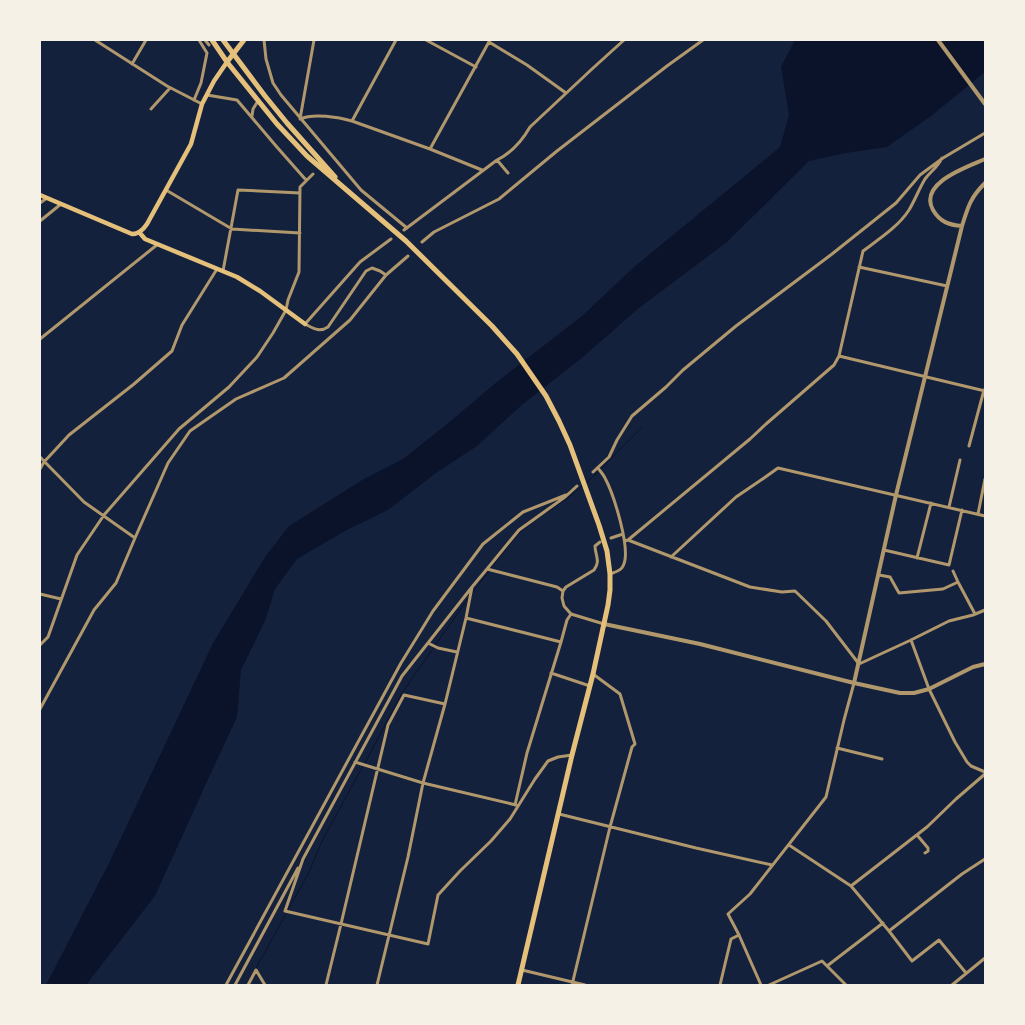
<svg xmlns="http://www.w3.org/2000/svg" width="1025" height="1025" viewBox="0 0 1025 1025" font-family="'Asap Condensed',sans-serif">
<rect width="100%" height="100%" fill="#14213d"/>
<!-- water -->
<path fill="#0b132b" d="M795 40H985V72L931 116 887 147 846 153 809 161 727 242 639 308 583 357 523 404 477 446 436 473 388 510 345 531 297 559 275 589 265 621 241 670 237 717 210 775 155 896 86 985H46L110 861 213 643 265 557 289 526 362 480 403 459 447 424 498 381 582 316 634 267 780 147 789 115 781 67Z"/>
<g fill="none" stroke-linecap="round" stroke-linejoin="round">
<!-- stream -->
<path stroke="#0b132b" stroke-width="1" d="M585 484 595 475 641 428
M547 512 569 497 582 486
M491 568 517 535 527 526
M473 592 489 571
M365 763 402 693 469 597
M256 968 309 872 322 841 363 766"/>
<!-- minor -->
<path stroke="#b1986c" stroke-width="3" d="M95 40 167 86 202 104
M205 40 209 45
M264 40 266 59 273 83 281 95 361 190 407 228
M426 40 476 67
M489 42 527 65 566 93
M132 64 146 40
M207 95 237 100 276 146 306 180
M194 100 201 83 207 53 199 40
M151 109 170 88
M252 116 253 109 258 101
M300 119C313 113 339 117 352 121L430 149 482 170
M300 119 314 40
M352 121 396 40
M430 149 490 40
M497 160 508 173
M166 190 232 229 300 233
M40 203 47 198
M40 221 61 204
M404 230 497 160C511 153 522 141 530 127L592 69 624 40
M422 242 434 232 499 199 557 151 667 66 703 40
M859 267 947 286
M223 271 238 190 300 193
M386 275 380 271 372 268 366 271 328 327C319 333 313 328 305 324L360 262 391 239
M40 339 158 244
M839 356 985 391
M969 446 984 390
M40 457 84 502 135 538 116 583 94 610 40 709
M598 468C600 471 603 474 605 478 613 493 632 550 623 566 621 571 615 572 610 574
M40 469 44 462 69 435 134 384 172 351 182 325 217 269
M593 472 609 457 617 440 632 416 666 387 683 370 736 326 832 254 896 203 920 175 943 158 985 133
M949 507 960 460
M978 514 985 479
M135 538 168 463 190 431 236 399 284 378 350 320 386 275 408 256
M611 538 623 534
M628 540 750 587 782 592 795 591 826 621 859 664 911 640 949 621 973 615 985 610
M625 541 628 540 750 439 766 424 834 365 839 356 863 251C879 239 898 227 909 210 915 200 919 189 925 179 931 171 937 168 942 158
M600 542 595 546C595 555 601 561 594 570L566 587 563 591 562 598 564 606 571 614 604 624
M884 550 949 565 962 510
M671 557 736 497 764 478 778 468 985 516
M917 558 931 503
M487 569 519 530 565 497 577 486
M879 575 890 577 899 593 943 589 958 582 953 571
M958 582 975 614
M472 587 402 676 303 859 285 911 428 944 438 895 460 871 491 841 510 819 535 779 548 761 558 757 572 755
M40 594 61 599
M466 618 561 642 567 620 571 614
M911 640 929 689 955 742 967 762 971 766 985 772
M428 643 438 648 457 652
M40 645 48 637 77 555 104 515 179 429 229 387 257 357 273 333 286 310 288 300 299 272 300 187 313 174
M551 673 590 686
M837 748 882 759
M355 762 423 783 516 805
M515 805 527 753 561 642
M559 814 696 848 772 865
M917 835 928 848V851L925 853
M789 845 851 886 889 931 912 961 939 940 966 973
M851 886 927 827 956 799 985 774
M889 931 962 874 985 859
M827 966 883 923
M522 970 585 985
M226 985 401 663 433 611 483 544 523 512 566 495
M235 985 298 868
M248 985 256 970 265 985
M326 985 341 924 388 725 404 695 445 704
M377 985 408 857 423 783 445 704 466 618 472 587 487 569 557 587 563 591
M572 985 610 827 632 747 635 744 620 694 593 674
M720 985 731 939 739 935
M761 985 739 935 728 914 750 894 826 797 844 720 854 683
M769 985 822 961 846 985
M952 985 985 958"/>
<!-- tertiary -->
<path stroke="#b1986c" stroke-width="4" d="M938 40 985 104
M962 226C949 225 940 222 933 210 918 183 967 167 985 159
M604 624 700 644 854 683 900 693H914L929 689 973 667 985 664
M854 683 896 495 962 226C968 207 970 198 985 183"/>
<!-- secondary -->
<path stroke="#e5c07b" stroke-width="4.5" d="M40 195 132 234C139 234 143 230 147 224L191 144 202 104 214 81 227 62
M139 232 145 239 237 277 260 291 305 324"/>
<!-- primary -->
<path stroke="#e5c07b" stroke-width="5" d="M227 62 244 40"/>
<!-- trunk -->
<path stroke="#e5c07b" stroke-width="5" d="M212 40 227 62 277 124 307 156 406 241 492 326 517 354 546 396 559 421 570 445 599 525 607 551 610 574V590L608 605 593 674 572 755 518 985
M223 40 265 96 287 123 335 177"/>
</g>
<!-- border -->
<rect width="1025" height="1025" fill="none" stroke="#f6f1e7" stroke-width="82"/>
</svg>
